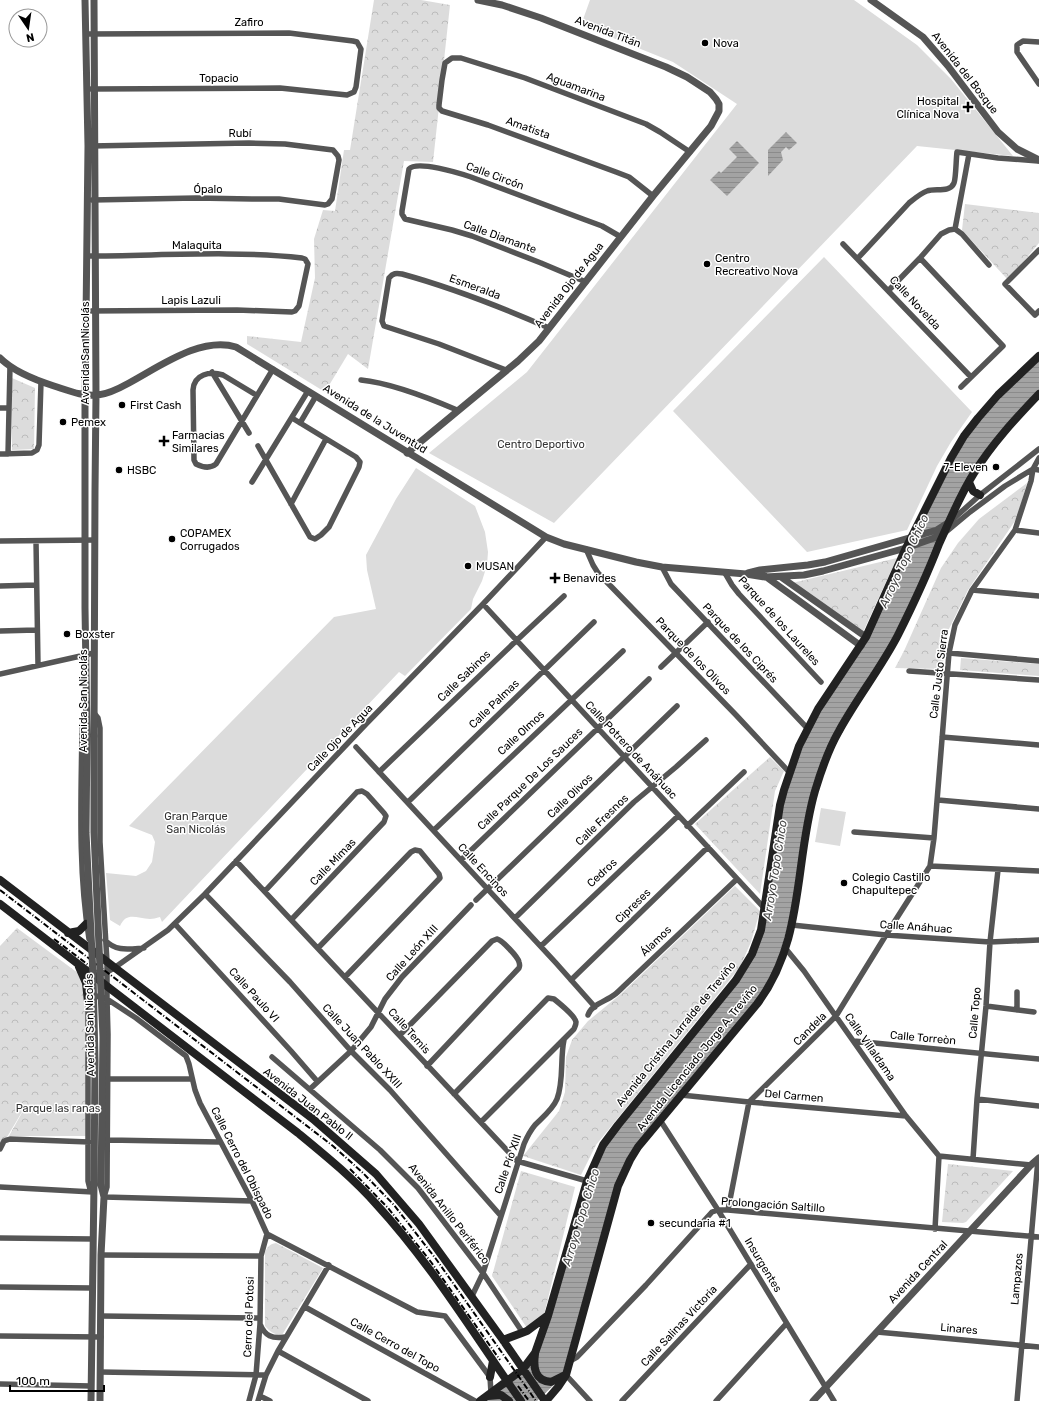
<svg xmlns="http://www.w3.org/2000/svg" width="1039" height="1401" viewBox="0 0 1039 1401" font-family="Rubik,sans-serif">
<defs>
<pattern id="park-crowns" width="20" height="18" patternUnits="userSpaceOnUse"><rect width="20" height="18" fill="#dcdcdc"/><path d="M2 6a3 3 0 1 1 6 0M12 15a3 3 0 1 1 6 0" fill="none" stroke="#bbb"/></pattern>
<pattern id="water-rules" width="6" height="5" patternUnits="userSpaceOnUse"><rect width="6" height="5" fill="#a3a3a3"/><path d="M0 2.5h6" fill="none" stroke="#8b8b8b"/></pattern>
</defs>
<rect width="100%" height="100%" fill="#fff"/>
<!-- park -->
<path fill="url(#park-crowns)" d="M374 0H421L450 5 433 162 404 161 368 369 348 354 325 392 247 344V336L301 342 315 278 314 239 323 210 335 211 344 150H350Z
M965 204 1039 213V243L1008 280 962 230Z
M12 378 35 388 34 449 12 450Z
M1027 483 1017 518 968 590 948 631 942 669 895 668 904 651 941 568 958 543 979 519Z
M897 558 863 632 792 583Z
M961 658 1039 664V676L960 670Z
M770 757 784 771 775 791 760 894 695 824Z
M735 886 760 911 751 942 740 967 596 1145 581 1175 523 1156 559 1111 565 1092 566 1057 572 1040 588 1021 621 994Z
M17 928 82 976 89 994 86 1136H9L29 1100 0 1149V946Z
M948 1164 1013 1171 966 1222 963 1223 942 1222Z
M521 1171 575 1187 543 1319 527 1328 492 1276Z
M276 1243 323 1268 282 1335C275 1335 270 1332 265 1326V1252C268 1246 270 1244 276 1243Z"/>
<!-- pitch -->
<path fill="#dcdcdc" d="M590 0H854L917 45 951 79 1013 156 917 146 554 523 429 453 527 372 737 104 673 62 581 25Z
M824 257 972 412 951 442 937 466 907 530 807 552 673 411Z
M416 468 475 506 485 532 488 552 487 565 482 581 473 599 471 609 405 676 399 672 162 922 160 917C156 918 153 919 150 919 137 919 127 911 120 926L110 920 106 873 136 876 146 871 152 862 155 842 152 835 129 826 334 617 376 609 367 570 366 555 396 499Z
M821 808 846 812 840 846 815 842Z"/>
<!-- water -->
<path fill="url(#water-rules)" d="M786 132 797 143 789 150 786 147 781 152 783 160 768 176V150Z
M737 141 759 163 727 196 710 180 719 171 721 173 737 157 729 149Z
M1039 356V394L982 461 930 569 821 772 797 894 772 981 660 1120 621 1179 570 1361 560 1379 537 1401H480L525 1373 597 1156 731 986 757 944 777 829 799 746 861 646 964 436Z"/>
<g fill="none" stroke-linecap="round" stroke-linejoin="round">
<!-- minor -->
<path stroke="#555" stroke-width="5.5" d="M86 34 289 33 353 41 357 42 361 49 356 87 354 92 347 95 280 88 91 89
M1039 42 1023 41 1017 45V52L1039 84
M91 146 249 143 285 144 333 150 338 156 339 160 332 199 328 204 325 205 279 199H252L196 198 92 200
M653 196 629 177 616 172 488 125 442 111 439 108V105L442 80 445 63 452 58H461L525 78 646 124 660 132 690 152
M955 229 969 154
M955 229 962 234 989 265
M843 244 971 377
M1039 250 1005 284 1035 315 1039 311
M858 258 909 203C914 199 921 193 927 191 935 188 950 193 954 183 956 178 956 159 957 152L998 158 1038 161
M920 258 1003 346 961 387
M586 282 541 263 472 236 452 230 405 219 402 214V211L409 169C417 160 459 173 471 177L583 219 602 226 621 237
M889 290 920 258 941 234 949 230 955 229
M86 311 237 310 292 312 295 311 299 306 308 264 305 259 302 258C231 250 158 256 87 256
M506 370 439 344 384 326 382 321 389 278C393 273 396 273 402 274 453 288 501 307 549 328
M212 372 249 433
M361 380C391 383 429 398 457 410
M256 395 223 375C210 371 194 374 193 390L194 460 196 464C202 467 210 469 216 464L273 369
M0 408H8
M300 423 316 396
M258 446 310 537 315 539 321 535 329 527 359 467 360 462 356 457 292 418
M0 454 32 453 37 450 39 445 41 382
M8 454 10 366
M252 482 308 391
M291 504 326 439
M951 521 980 495 1039 449
M1015 530 1039 533
M946 532 970 512 1005 486 1033 469 1039 470
M0 541 95 540
M36 541 38 665
M586 549 593 565 598 573 736 715 790 773
M662 567 671 584 808 729
M725 573 732 585 739 594 821 682
M0 586 36 585
M972 590 1039 596
M483 604 765 909
M0 631 36 630
M949 653 1039 661
M661 667 708 622
M909 671 1039 680
M0 674 94 653
M86 713 83 720 82 729C81 799 78 870 89 939
M94 713 98 718 100 728V842L107 962V999L108 1034 107 1187 104 1197 252 1201
M942 737 1039 745
M356 747 556 963 595 1007
M379 772 517 640 564 596
M938 800 1039 809
M408 802 594 622
M687 826 744 772
M434 830 623 651
M854 832 934 838
M461 860 649 679
M236 861 517 1161 587 1181
M930 866 1039 871
M265 891 357 792 362 791 367 794 384 813 386 816 384 822 292 919
M205 894 290 982 351 1051 390 1090 501 1216
M476 900 677 706
M515 918 634 802 676 767 706 740
M175 924 291 1051 317 1081
M792 925 886 935 990 942 1039 940
M105 940C116 952 129 949 144 948
M541 946 678 816
M318 948 411 852 415 850 420 851 439 874 440 878 345 977
M786 949 804 971 906 1116 939 1156 935 1229
M97 974 107 972 114 968 168 930 205 894 366 724 483 604 546 537
M571 980 708 847
M89 994 107 999 136 1018 186 1056 189 1064 195 1090 200 1103 252 1201 267 1234 417 1312 445 1316 490 1377 491 1393
M88 1000V1181L90 1189 94 1192
M986 1006 1034 1012
M1017 1010V992
M588 1015C591 1005 606 1001 614 995 617 993 621 989 624 986L737 879
M400 1035 492 941 497 939C502 940 518 957 519 962 520 965 520 966 519 968L427 1066
M854 1041 1039 1059
M272 1057 380 1150 418 1188 483 1273 523 1333
M108 1079H192
M310 1089 351 1051 371 1027 385 999 402 977 471 905
M454 1094 548 998 554 999C559 1003 575 1016 576 1022 576 1025 575 1026 574 1029L481 1122
M681 1095 749 1102 906 1116
M977 1099 1039 1106
M660 1120 718 1210 834 1401
M108 1140 219 1142
M0 1149 4 1141 10 1139 89 1142
M939 1156 1031 1165
M973 1159 977 1099 986 1006 990 942 998 870
M0 1187 93 1192
M728 1210 749 1102 836 1016 886 935 930 866 934 838 949 653 955 625 972 590 1015 530 1031 481 1033 469 1039 458
M0 1238 93 1239
M101 1255 261 1256
M0 1287 92 1288
M472 1296 483 1273 524 1144C527 1137 530 1131 535 1125 543 1117 553 1109 557 1099 564 1081 560 1058 564 1040
M305 1307 475 1401
M101 1316 259 1318
M260 1324C265 1336 272 1339 285 1337
M877 1332 1039 1347
M0 1336 101 1337
M278 1351 368 1401
M570 1361 577 1357 646 1285 712 1212 718 1210H728L1039 1237
M100 1372 266 1375
M566 1375 590 1401
M0 1384 91 1386
M260 1396 270 1401
M249 1401 256 1375 260 1324 261 1256 267 1234
M258 1401 266 1375 278 1351 329 1265
M622 1401 751 1264
M716 1401 786 1324
M1017 1401 1038 1159"/>
<!-- tertiary -->
<path stroke="#555" stroke-width="7" d="M85 0 88 146 85 406V608L87 735
M871 0 923 37 948 66 998 132 1017 149 1039 160
M0 358C14 372 35 380 54 386 67 390 83 397 98 395 109 394 120 388 129 383 159 367 201 336 236 347L546 537 564 544 636 562 662 567 746 574 765 577 804 575 823 571 906 548 937 537 944 533
M407 453 518 361 539 341 653 196 711 126 719 111V104L716 99 710 92 687 77 666 67 541 18 502 5 478 0
M748 573 760 570 808 565 825 562 937 530 948 523
M765 576 861 646
M781 577 866 637
M94 736 95 491 96 395 94 0
M91 1401 94 1184
M100 1401 101 1255 104 1197 101 1185
M813 1401 1031 1165 1039 1158"/>
<!-- secondary -->
<path stroke="#222" stroke-width="8" d="M969 482 973 491 980 495
M0 880 313 1119 376 1174 419 1224 503 1340 545 1401
M0 904 298 1133C326 1156 353 1178 377 1205 432 1265 474 1335 521 1401
M68 933 79 931 86 924
M79 967 86 983 88 1002
M503 1340 527 1331 547 1316
M535 1354C533 1368 535 1381 551 1382L565 1375
M490 1377 493 1361
M488 1396 501 1395 509 1401
M480 1401 523 1369 535 1353 548 1316 587 1181 603 1145 618 1125 736 980 752 954 761 930 780 805 784 790 799 746 818 709 866 637 906 548 951 458 964 436 978 418 998 395 1039 356
M546 1401 558 1387 566 1375 618 1186 630 1160 638 1147 757 1004C805 941 794 863 815 791 821 771 828 750 839 731 857 698 881 668 898 635 913 605 927 575 939 544 950 520 960 495 974 473 992 444 1015 419 1039 394"/>
<!-- rail -->
<path stroke="#000" stroke-width="2" stroke-dasharray="6 2 1 2" stroke-linecap="butt" d="M0 890 333 1146 362 1172 394 1205 436 1259 536 1401
M54 939 99 973
M350 1169 388 1208 431 1262 500 1360
M518 1386 529 1401"/>
<!-- tertiary-bridge -->
<path stroke="#555" stroke-width="7" d="M87 735 86 833 93 974 95 1061 94 1184
M94 736V832L103 1037 101 1185"/>
</g>
<!-- markers -->
<g fill="#000" stroke="#fff" stroke-width="1.5">
<circle cx="705" cy="43" r="4"/>
<path d="M966 101h4v4h4v4h-4v4h-4v-4h-4v-4h4z"/>
<circle cx="707" cy="264" r="4"/>
<circle cx="122" cy="405" r="4"/>
<circle cx="63" cy="422" r="4"/>
<path d="M162 435h4v4h4v4h-4v4h-4v-4h-4v-4h4z"/>
<circle cx="996" cy="467" r="4"/>
<circle cx="119" cy="470" r="4"/>
<circle cx="172" cy="539" r="4"/>
<circle cx="468" cy="566" r="4"/>
<path d="M553 572h4v4h4v4h-4v4h-4v-4h-4v-4h4z"/>
<circle cx="67" cy="634" r="4"/>
<circle cx="844" cy="883" r="4"/>
<circle cx="651" cy="1223" r="4"/>
</g>
<g text-anchor="middle" dominant-baseline="central" stroke-width="3" stroke-linejoin="round" paint-order="stroke">
<!-- street labels -->
<g font-size="11" fill="#000" stroke="#fff">
<text x="249" y="22">Zafiro</text>
<text transform="translate(608 32) rotate(21)">Avenida Titán</text>
<text transform="translate(965 73) rotate(52)">Avenida del Bosque</text>
<text x="219" y="78">Topacio</text>
<text transform="translate(576 87) rotate(21)">Aguamarina</text>
<text transform="translate(528 128) rotate(20)">Amatista</text>
<text x="240" y="133">Rubí</text>
<text transform="translate(495 176) rotate(20)">Calle Circón</text>
<text x="208" y="189">Ópalo</text>
<text transform="translate(500 237) rotate(20)">Calle Diamante</text>
<text x="197" y="245">Malaquita</text>
<text transform="translate(569 285) rotate(-52)">Avenida Ojo de Agua</text>
<text transform="translate(475 287) rotate(20)">Esmeralda</text>
<text x="191" y="300">Lapis Lazuli</text>
<text transform="translate(915 303) rotate(47)">Calle Novelda</text>
<text transform="translate(85 353) rotate(-90)">Avenida San Nicolás</text>
<text transform="translate(375 419) rotate(32)">Avenida de la Juventud</text>
<text transform="translate(779 621) rotate(48)">Parque de los Laureles</text>
<text transform="translate(740 643) rotate(47)">Parque de los Ciprés</text>
<text transform="translate(693 656) rotate(46)">Parque de los Olivos</text>
<text transform="translate(939 674) rotate(-83)">Calle Justo Sierra</text>
<text transform="translate(464 676) rotate(-44)">Calle Sabinos</text>
<text transform="translate(83 701) rotate(-90)">Avenida San Nicolás</text>
<text transform="translate(494 704) rotate(-44)">Calle Palmas</text>
<text transform="translate(521 733) rotate(-43)">Calle Olmos</text>
<text transform="translate(340 738) rotate(-46)">Calle Ojo de Agua</text>
<text transform="translate(631 750) rotate(47)">Calle Potrero de Anáhuac</text>
<text transform="translate(530 779) rotate(-44)">Calle Parque De Los Sauces</text>
<text transform="translate(570 796) rotate(-44)">Calle Olivos</text>
<text transform="translate(602 820) rotate(-44)">Calle Fresnos</text>
<text transform="translate(333 862) rotate(-46)">Calle Mimas</text>
<text transform="translate(483 870) rotate(47)">Calle Encinos</text>
<text transform="translate(602 873) rotate(-43)">Cedros</text>
<text transform="translate(633 906) rotate(-44)">Cipreses</text>
<text transform="translate(916 927) rotate(4)">Calle Anáhuac</text>
<text transform="translate(656 941) rotate(-44)">Álamos</text>
<text transform="translate(412 953) rotate(-48)">Calle León XIII</text>
<text transform="translate(254 995) rotate(48)">Calle Paulo VI</text>
<text transform="translate(975 1013) rotate(-85)">Calle Topo</text>
<text transform="translate(90 1025) rotate(-91)">Avenida San Nicolás</text>
<text transform="translate(810 1029) rotate(-45)">Candela</text>
<text transform="translate(409 1031) rotate(48)">Calle Temis</text>
<text transform="translate(676 1034) rotate(-51)">Avenida Cristina Larralde de Treviño</text>
<text transform="translate(923 1038) rotate(5)">Calle Torreòn</text>
<text transform="translate(362 1046) rotate(47)">Calle Juan Pablo XXIII</text>
<text transform="translate(870 1047) rotate(55)">Calle Villaldama</text>
<text transform="translate(697 1058) rotate(-51)">Avenida Licenciado Jorge A. Treviño</text>
<text transform="translate(794 1096) rotate(5)">Del Carmen</text>
<text transform="translate(308 1104) rotate(38)">Avenida Juan Pablo II</text>
<text transform="translate(242 1163) rotate(63)">Calle Cerro del Obispado</text>
<text transform="translate(508 1164) rotate(-71)">Calle Pío XIII</text>
<text transform="translate(773 1205) rotate(4)">Prolongación Saltillo</text>
<text transform="translate(449 1214) rotate(52)">Avenida Anillo Periférico</text>
<text transform="translate(763 1265) rotate(59)">Insurgentes</text>
<text transform="translate(918 1272) rotate(-47)">Avenida Central</text>
<text transform="translate(1017 1279) rotate(-85)">Lampazos</text>
<text transform="translate(249 1317) rotate(-88)">Cerro del Potosi</text>
<text transform="translate(679 1326) rotate(-47)">Calle Salinas Victoria</text>
<text transform="translate(959 1329) rotate(5)">Linares</text>
<text transform="translate(395 1345) rotate(29)">Calle Cerro del Topo</text>
</g>
<!-- poi labels -->
<g font-size="11" fill="#000" stroke="#fff" text-anchor="start">
<text x="713" y="43">Nova</text>
<text x="959" y="101" text-anchor="end">Hospital<tspan x="959" dy="13">Clínica Nova</tspan></text>
<text x="715" y="258">Centro<tspan x="715" dy="13">Recreativo Nova</tspan></text>
<text x="130" y="405">First Cash</text>
<text x="71" y="422">Pemex</text>
<text x="172" y="435">Farmacias<tspan x="172" dy="13">Similares</tspan></text>
<text x="988" y="467" text-anchor="end">7-Eleven</text>
<text x="127" y="470">HSBC</text>
<text x="180" y="533">COPAMEX<tspan x="180" dy="13">Corrugados</tspan></text>
<text x="476" y="566">MUSAN</text>
<text x="563" y="578">Benavides</text>
<text x="75" y="634">Boxster</text>
<text x="852" y="877">Colegio Castillo<tspan x="852" dy="13">Chapultepec</tspan></text>
<text x="659" y="1223">secundaria #1</text>
</g>
<!-- park labels -->
<g font-size="11" fill="#333" stroke="#fff">
<text x="541" y="444">Centro Deportivo</text>
<text x="196" y="816">Gran Parque<tspan x="196" dy="13">San Nicolás</tspan></text>
<text x="58" y="1108">Parque las ranas</text>
</g>
<!-- water labels -->
<g font-size="12" font-style="italic" fill="#444" stroke="#fff">
<text transform="translate(904 561) rotate(-65)">Arroyo Topo Chico</text>
<text transform="translate(775 870) rotate(-81)">Arroyo Topo Chico</text>
<text transform="translate(581 1217) rotate(-73)">Arroyo Topo Chico</text>
</g>
</g>
<!-- north arrow -->
<g transform="translate(28 28) rotate(167)"><circle r="19" fill="#ffffff" stroke="#999999"/>
<path d="M0-3L7 15L0 10L-7 15Z" fill="#000000"/>
<text y="-6" font-size="11" font-weight="bold" text-anchor="middle" fill="#000000">N</text>
</g>
<!-- scale -->
<path d="M10 1385v6h94v-6" fill="none" stroke="#000000" stroke-width="2"/>
<text x="16" y="1385" font-size="12" fill="#000000" stroke="#ffffff" stroke-width="3" paint-order="stroke">100 m</text>
</svg>
